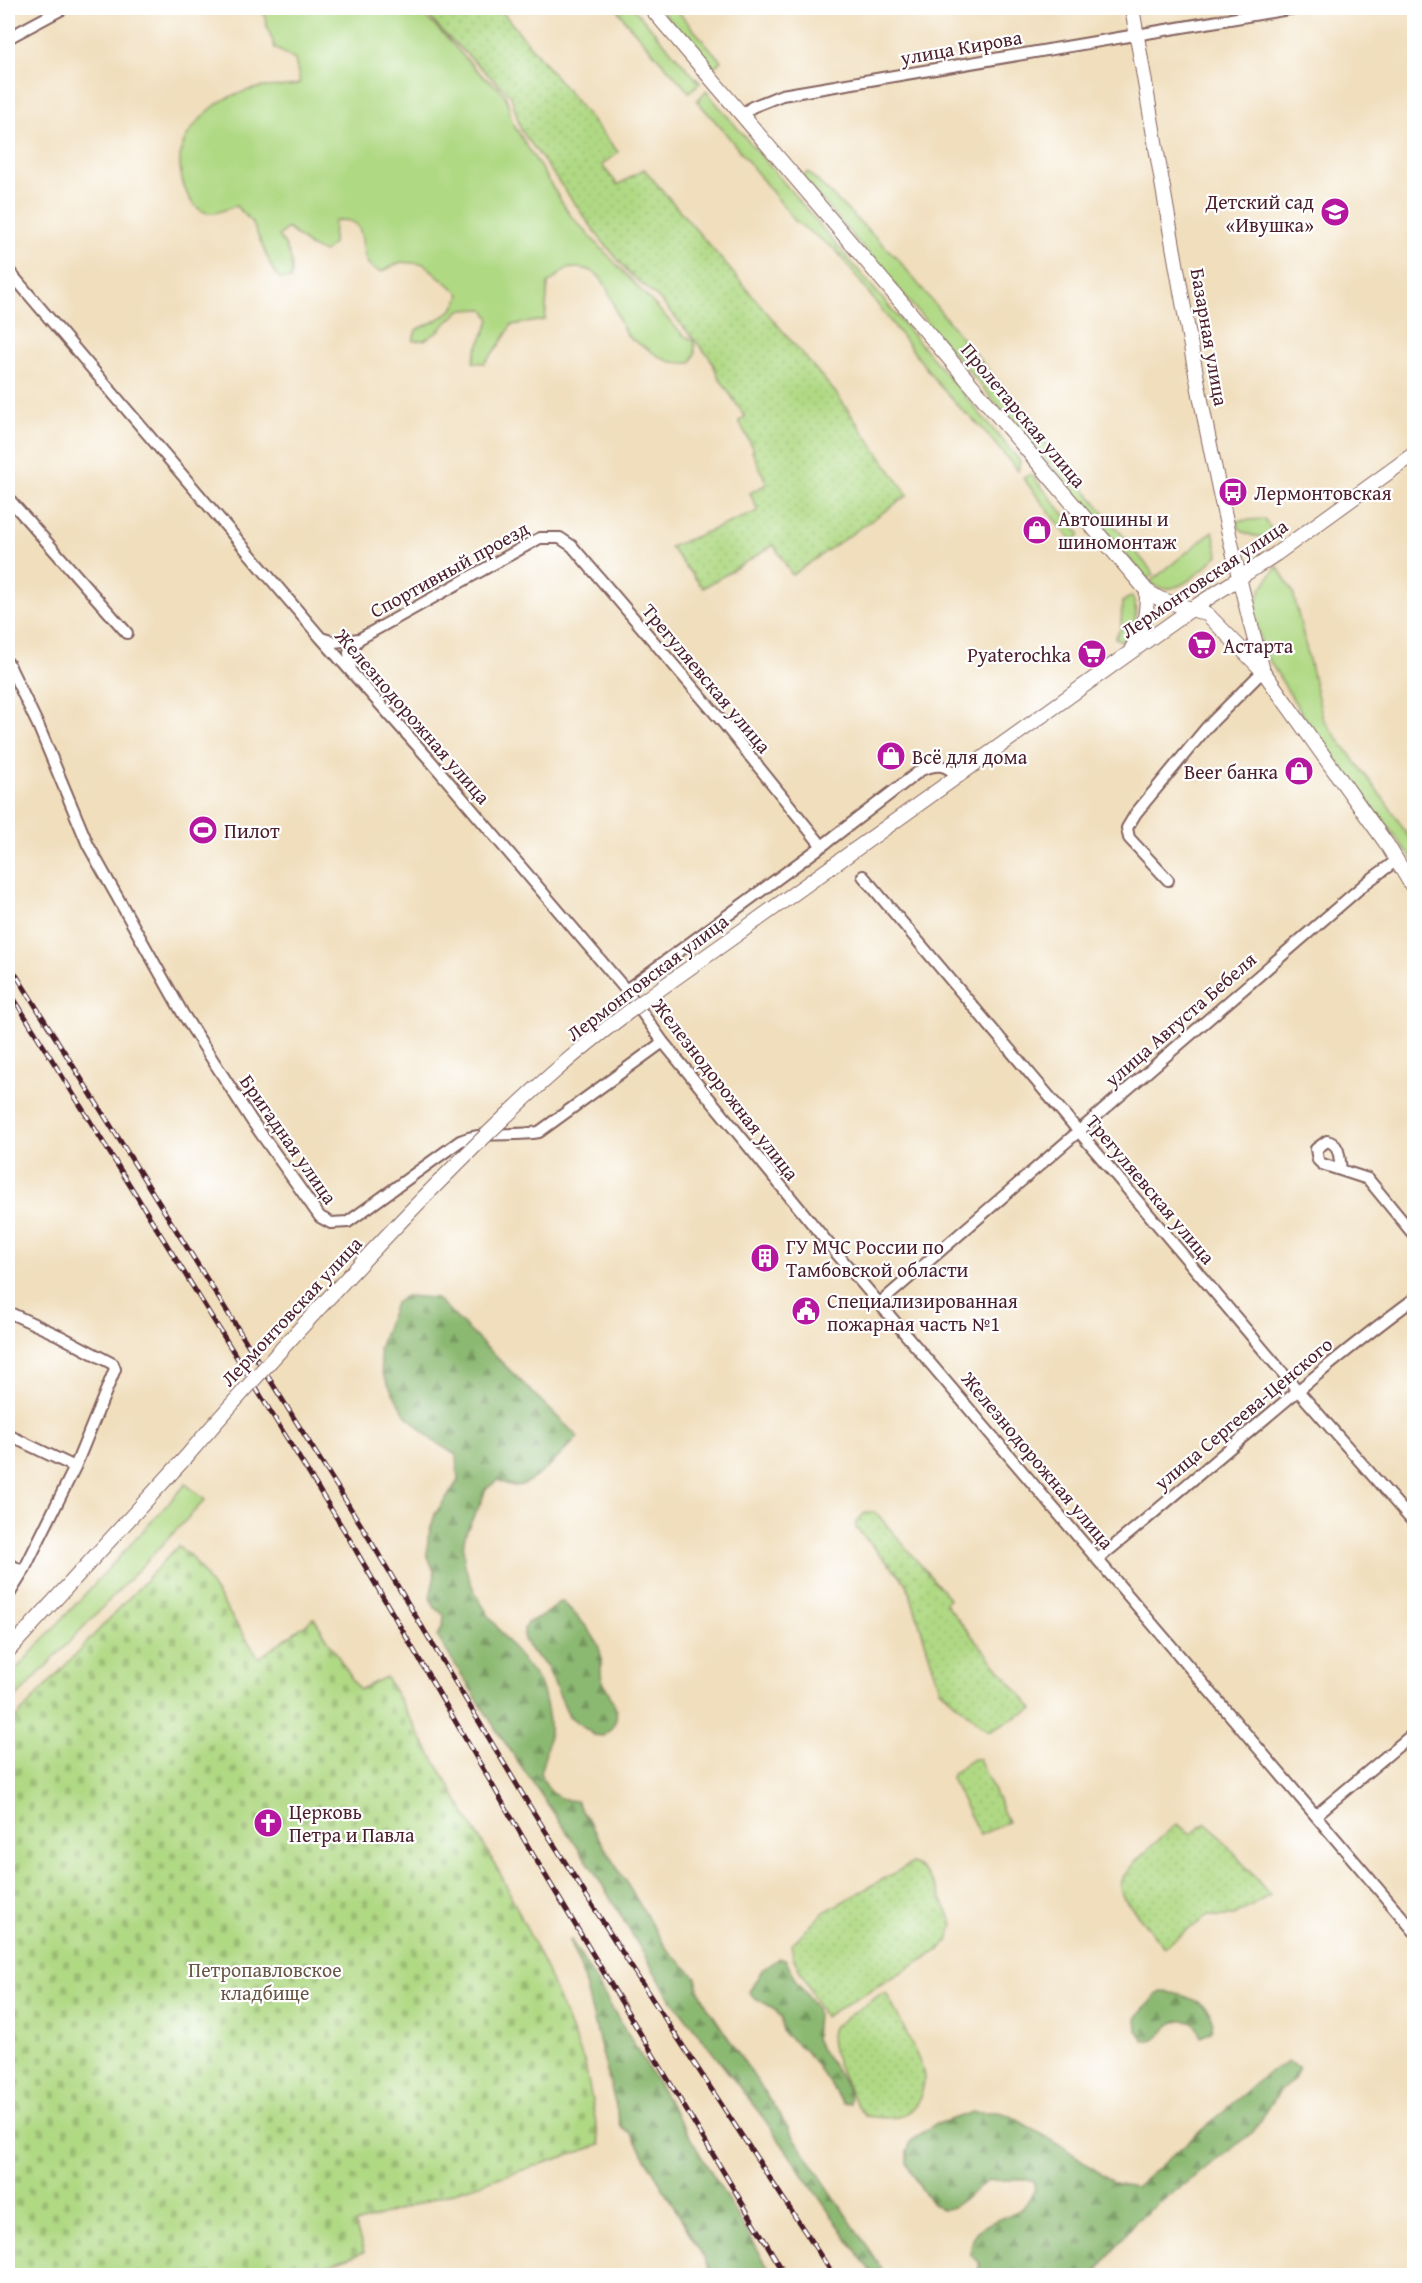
<svg xmlns="http://www.w3.org/2000/svg" width="1422" height="2283" viewBox="0 0 1422 2283" font-family="'Gentium Book Plus',serif">
<defs>
<pattern id="forest-firs" width="22" height="20" patternUnits="userSpaceOnUse" patternTransform="scale(1.5)"><rect width="22" height="20" fill="#8cb972"/><path d="M5 1l3.5 6h-7zM16 11l3.5 6h-7z" fill="#74965e"/></pattern>
<pattern id="cemetery-stones" width="16" height="16" patternUnits="userSpaceOnUse" patternTransform="scale(1.5)"><rect width="16" height="16" fill="#b0d984"/><path d="M2 7V4a2 2 0 0 1 4 0v3zM10 15v-3a2 2 0 0 1 4 0v3z" fill="#99ba72"/></pattern>
<pattern id="garden-dots" width="8" height="8" patternUnits="userSpaceOnUse" patternTransform="scale(1.5)"><rect width="8" height="8" fill="#b0d984"/><path d="M2 2h.1M6 6h.1" fill="none" stroke="#99ba72" stroke-width="1.8" stroke-linecap="round"/></pattern>
</defs>
<rect width="100%" height="100%" fill="#fff"/>
<filter id="ink" filterUnits="userSpaceOnUse"><feTurbulence type="fractalNoise" baseFrequency=".0167" numOctaves="2"/><feDisplacementMap in="SourceGraphic" scale="12" xChannelSelector="R" yChannelSelector="G"/><feConvolveMatrix kernelMatrix="1 2 1 2 8 2 1 2 1" color-interpolation-filters="sRGB"/></filter>
<filter id="wash" filterUnits="userSpaceOnUse"><feTurbulence type="fractalNoise" baseFrequency=".008" numOctaves="4" result="noise"/><feDisplacementMap in="SourceGraphic" scale="24" xChannelSelector="R" yChannelSelector="G"/><feGaussianBlur stdDeviation="1.35" result="paint"/><feColorMatrix in="noise" values="0 0 0 0 0 0 0 0 0 0 0 0 0 0 0 0 0 1.4 0 .05"/><feComposite in="paint" operator="in"/></filter>
<g filter="url(#wash)">
<rect width="100%" height="100%" fill="#f0debc"/>
<!-- green -->
<path fill="#b0d984" stroke="#7d7c58" stroke-width="1.5" d="M263 8H413C440 26 459 54 483 76 489 82 499 86 504 94 510 103 509 114 513 124L570 215 683 335 694 341 695 353 691 363C670 363 665 362 648 349 642 345 634 342 629 337 613 320 613 278 589 270 582 267 573 268 566 269L548 284 545 320 511 325C505 339 494 352 484 363L473 362C475 346 486 335 490 319L484 309 460 310 435 334 424 340 413 341 416 330C434 321 456 315 460 294L424 264 401 262 381 272C376 270 372 268 369 265 356 248 373 215 334 221L333 244 325 252C304 247 303 238 287 228L279 236C289 251 294 260 291 279H280L273 270 252 222 236 206C229 208 221 212 214 213 186 216 175 167 182 147 188 130 202 116 216 105 227 96 250 89 264 87 277 85 287 89 300 83L295 60 275 48 267 26Z
M617 8H633L700 83 689 92 626 22Z
M659 8H675L721 61 712 69Z
M706 91 1020 461 1018 471 982 428 962 410 939 385 836 250 796 222 723 130 697 101Z
M808 172 897 258 1154 574 1147 579 802 177Z
M1029 475H1032L1080 534 1075 541 1068 536 1023 478Z
M1264 519 1272 530V537C1258 537 1241 537 1236 521Z
M1213 531 1218 555C1201 571 1173 602 1150 582Z
M1277 566 1293 592 1323 719 1388 805 1414 845V861L1307 722 1264 652 1253 611 1261 589Z
M1132 596C1140 613 1135 628 1123 642L1115 638 1121 628 1122 602Z
M186 1484 205 1500 8 1706V1678Z"/>
<!-- forest -->
<path fill="url(#forest-firs)" stroke="#6b6c4e" stroke-width="1.5" d="M406 1296 436 1298 578 1437C566 1450 532 1486 516 1486 509 1486 504 1483 498 1480L485 1490C482 1509 466 1523 464 1541 457 1592 515 1646 541 1685 553 1723 551 1737 540 1773 549 1792 555 1800 576 1801L667 1949 696 1977 698 1988 707 2006 886 2275H873L765 2120 669 1996 594 1871 499 1734 437 1636 443 1626 444 1615 435 1608 430 1598 435 1574 427 1554 428 1538 435 1514 458 1481 456 1455 432 1440 405 1414 382 1373 379 1349 395 1303Z
M563 1602C576 1615 595 1633 600 1651 603 1660 599 1670 602 1679 611 1701 629 1717 603 1736L594 1735 569 1716 546 1665 531 1651 524 1640V1629L527 1623 550 1611 558 1603Z
M571 1940 773 2275H714L632 2135 621 2127 581 1969 569 1941Z
M779 1958 785 1959 796 1981 816 2007 817 2014 815 2038C822 2058 851 2080 850 2103H843L806 2051 785 2035 782 2031 781 2018 775 2009 752 1996 749 1992 762 1970Z
M1162 1992C1182 1993 1221 2005 1211 2032L1201 2037 1194 2022C1164 2012 1168 2043 1144 2040L1137 2030 1136 2018 1156 1995Z
M1288 2062 1299 2067 1294 2079 1279 2092 1253 2132 1137 2220 1094 2275H980V2263L971 2255C969 2221 998 2224 1020 2209 1027 2204 1031 2198 1035 2191L1033 2180H989L953 2207 942 2210 932 2202 917 2183 907 2163V2151L912 2140 932 2126 972 2112H998L1009 2115 1063 2147 1114 2183 1136 2187 1266 2074Z"/>
<!-- cemetery -->
<path fill="url(#cemetery-stones)" stroke="#7d7c58" stroke-width="1.5" d="M178 1546 193 1558 259 1658 314 1618 359 1690 386 1677 501 1875 547 1971 585 2064 600 2145 355 2224 364 2252 301 2275H8V1726Z"/>
<!-- garden -->
<path fill="url(#garden-dots)" stroke="#7d7c58" stroke-width="1.5" d="M421 8H499L618 152 602 165 618 185 644 169 835 392 908 495 792 575 774 545 703 588 670 547 758 511 750 493 767 484 752 451 754 450 739 421 745 417 718 376 711 359 661 301 629 273 599 237 521 130 511 96 444 33Z
M866 1512H874L878 1515 949 1598 946 1602 947 1606 1033 1709 988 1731 940 1689 907 1584 856 1528V1522Z
M973 1759H979L1008 1822 980 1835 951 1778 953 1773Z
M1206 1823 1215 1831 1270 1895 1234 1916H1208L1164 1947 1123 1897C1120 1891 1119 1884 1122 1879 1134 1860 1160 1838 1177 1824L1191 1834Z
M912 1863C931 1869 945 1907 953 1924L948 1942 940 1950 824 2017 793 1957 791 1945 824 1912Z
M881 1994H887C897 2016 917 2050 923 2072 927 2089 916 2112 898 2117 888 2119 875 2117 865 2116 853 2100 822 2044 834 2026Z"/>
</g>
<g filter="url(#ink)">
<g fill="none" stroke-linecap="round" stroke-linejoin="round">
<!-- minor casing -->
<g stroke="#84625e" stroke-width="14">
<path id="minor" d="M8 38 64 8
M743 114 752 107 782 95 1295 8
M8 270 321 638 429 759 626 990 663 1042 832 1248 1414 1931
M8 498 127 633
M321 638 334 642 359 639 540 538H560L572 546 725 725 822 846
M8 663 38 725 88 845 183 1014 252 1121 320 1217 331 1223 348 1222 460 1141C486 1130 512 1137 539 1132L663 1042
M351 670 349 652 359 639
M863 876 1287 1378 1414 1523
M1168 880 1129 838 1127 828 1136 813 1207 727 1263 671
M626 990 822 846 921 770C936 764 945 763 957 776
M1341 1170C1339 1159 1341 1144 1327 1141L1316 1149 1318 1160 1322 1164 1368 1179 1414 1235
M880 1303 1366 883 1397 860
M8 1312 60 1336 113 1364 115 1369 75 1467 23 1572 8 1596
M8 1435 75 1467
M1098 1559C1204 1473 1304 1380 1414 1299
M8 1563 23 1572
M1316 1815 1414 1733"/>
</g>
<!-- major casing -->
<g stroke="#84625e" stroke-width="16">
<path id="major" d="M651 8 1147 591 1160 599 1207 614 1263 671 1386 843 1414 889
M1132 8C1171 228 1203 451 1262 667
M1132 648C1145 630 1147 612 1147 591
M757 920 1128 654 1193 608 1276 554 1414 454
M8 1651 186 1457"/>
</g>
<!-- minor -->
<use href="#minor" stroke="#fff" stroke-width="10"/>
<!-- major -->
<use href="#major" stroke="#fff" stroke-width="14"/>
<!-- rail casing -->
<g stroke="#4a1f2b" stroke-width="5">
<path id="rail" d="M8 962 361 1525 529 1805 639 1979 834 2276
M8 989 344 1530 529 1848 786 2276"/>
</g>
<!-- rail -->
<use href="#rail" stroke="#fff" stroke-width="3" stroke-dasharray="9" stroke-linecap="butt"/>
<!-- major-bridge casing -->
<g stroke="#84625e" stroke-width="16" stroke-linecap="butt">
<path id="major-bridge" d="M186 1457C243 1390 303 1325 363 1261 424 1196 486 1132 553 1073 617 1016 688 970 757 920"/>
</g>
<!-- major-bridge -->
<use href="#major-bridge" stroke="#fff" stroke-width="14"/>
</g>
</g>
<!-- icons -->
<defs>
<g id="school-disc" transform="scale(1.5)"><circle r="9.5" fill="#b5179e" stroke="#fff"/><path d="M0-5L7-2L0 1L-7-2ZM-4 1L0 2.5L4 1V4Q0 6-4 4Z" fill="#fff"/></g>
<g id="bus-disc" transform="scale(1.5)"><circle r="9.5" fill="#b5179e" stroke="#fff"/><path d="M-5-6H5V4H4V6H2V4H-2V6H-4V4H-5ZM-3.5-4V0h7V-4ZM-3.5 1.2v1.5H-2V1.2ZM2 1.2v1.5H3.5V1.2Z" fill="#fff"/></g>
<g id="shop-disc" transform="scale(1.5)"><circle r="9.5" fill="#b5179e" stroke="#fff"/><path d="M-5-2.5h2.3a2.7 3.5 0 0 1 5.4 0H5L5.5 6h-11ZM-1.5-2.5h3a1.5 2.3 0 0 0-3 0Z" fill="#fff"/></g>
<g id="supermarket-disc" transform="scale(1.5)"><circle r="9.5" fill="#b5179e" stroke="#fff"/><path d="M-6-5.5h2.5l.6 2H6L4.5 2H-2.5L-4.4-4H-6ZM-1.5 3.2a1.3 1.3 0 1 0 .1 0ZM3 3.2a1.3 1.3 0 1 0 .1 0Z" fill="#fff"/></g>
<g id="stadium-disc" transform="scale(1.5)"><circle r="9.5" fill="#b5179e" stroke="#fff"/><path d="M0-5a6.5 5 0 1 0 0 10a6.5 5 0 1 0 0-10ZM-3.5-1.8h7v3.6h-7Z" fill="#fff"/></g>
<g id="building-disc" transform="scale(1.5)"><circle r="9.5" fill="#b5179e" stroke="#fff"/><path d="M-4-6H4V6H1V3H-1V6H-4ZM-2.5-4.3h1.7v1.8h-1.7ZM.8-4.3h1.7v1.8H.8ZM-2.5-1h1.7V.8h-1.7ZM.8-1h1.7V.8H.8Z" fill="#fff"/></g>
<g id="civic-disc" transform="scale(1.5)"><circle r="9.5" fill="#b5179e" stroke="#fff"/><path d="M-.6-6.5H3V-4.5H.6V-3L4-1V1h2V6H-6V1h2V-1L-.6-3ZM-1.2 2.5V6h2.4V2.5Z" fill="#fff"/></g>
<g id="church-disc" transform="scale(1.5)"><circle r="9.5" fill="#b5179e" stroke="#fff"/><path d="M-1.2-6h2.4v3.5h3.3v2.4h-3.3V6h-2.4V-.1h-3.3v-2.4h3.3Z" fill="#fff"/></g>
</defs>
<g fill-rule="evenodd">
<use href="#school-disc" x="1335" y="212"/>
<use href="#bus-disc" x="1233" y="492"/>
<use href="#shop-disc" x="1037" y="530"/>
<use href="#supermarket-disc" x="1202" y="645"/>
<use href="#supermarket-disc" x="1092" y="654"/>
<use href="#shop-disc" x="891" y="756"/>
<use href="#shop-disc" x="1299" y="771"/>
<use href="#stadium-disc" x="203" y="830"/>
<use href="#building-disc" x="765" y="1258"/>
<use href="#civic-disc" x="806" y="1311"/>
<use href="#church-disc" x="268" y="1823"/>
</g>
<g text-anchor="middle" dominant-baseline="central" stroke-width="4.5" stroke-linejoin="round" paint-order="stroke">
<!-- street labels -->
<g font-size="20" fill="#4a1f2b" stroke="#fff">
<text transform="translate(961 47) rotate(-10)">улица Кирова</text>
<text transform="translate(1210 337) rotate(80)">Базарная улица</text>
<text transform="translate(1024 415) rotate(50)">Пролетарская улица</text>
<text transform="translate(449 569) rotate(-29)">Спортивный проезд</text>
<text transform="translate(1204 578) rotate(-34)">Лермонтовская улица</text>
<text transform="translate(707 678) rotate(50)">Трегуляевская улица</text>
<text transform="translate(413 716) rotate(49)">Железнодорожная улица</text>
<text transform="translate(647 977) rotate(-37)">Лермонтовская улица</text>
<text transform="translate(1180 1019) rotate(-41)">улица Августа Бебеля</text>
<text transform="translate(726 1089) rotate(52)">Железнодорожная улица</text>
<text transform="translate(289 1139) rotate(55)">Бригадная улица</text>
<text transform="translate(1151 1189) rotate(50)">Трегуляевская улица</text>
<text transform="translate(291 1311) rotate(-47)">Лермонтовская улица</text>
<text transform="translate(1243 1413) rotate(-40)">улица Сергеева-Ценского</text>
<text transform="translate(1038 1460) rotate(50)">Железнодорожная улица</text>
</g>
<!-- poi labels -->
<g font-size="20" fill="#4a1f2b" stroke="#fff" text-anchor="start">
<text x="1314" y="201" text-anchor="end">Детский сад<tspan x="1314" dy="23">«Ивушка»</tspan></text>
<text x="1254" y="492">Лермонтовская</text>
<text x="1058" y="518">Автошины и<tspan x="1058" dy="23">шиномонтаж</tspan></text>
<text x="1223" y="645">Астарта</text>
<text x="1071" y="654" text-anchor="end">Pyaterochka</text>
<text x="912" y="756">Всё для дома</text>
<text x="1278" y="771" text-anchor="end">Beer банка</text>
<text x="224" y="830">Пилот</text>
<text x="786" y="1246">ГУ МЧС России по<tspan x="786" dy="23">Тамбовской области</tspan></text>
<text x="827" y="1300">Специализированная<tspan x="827" dy="23">пожарная часть №1</tspan></text>
<text x="289" y="1811">Церковь<tspan x="289" dy="23">Петра и Павла</tspan></text>
</g>
<!-- park labels -->
<g font-size="20" fill="#695746" stroke="#fff">
<text x="265" y="1969">Петропавловское<tspan x="265" dy="23">кладбище</tspan></text>
</g>
</g>
<!-- margin -->
<rect width="1422" height="2283" fill="none" stroke="#fff" stroke-width="30"/>
</svg>
